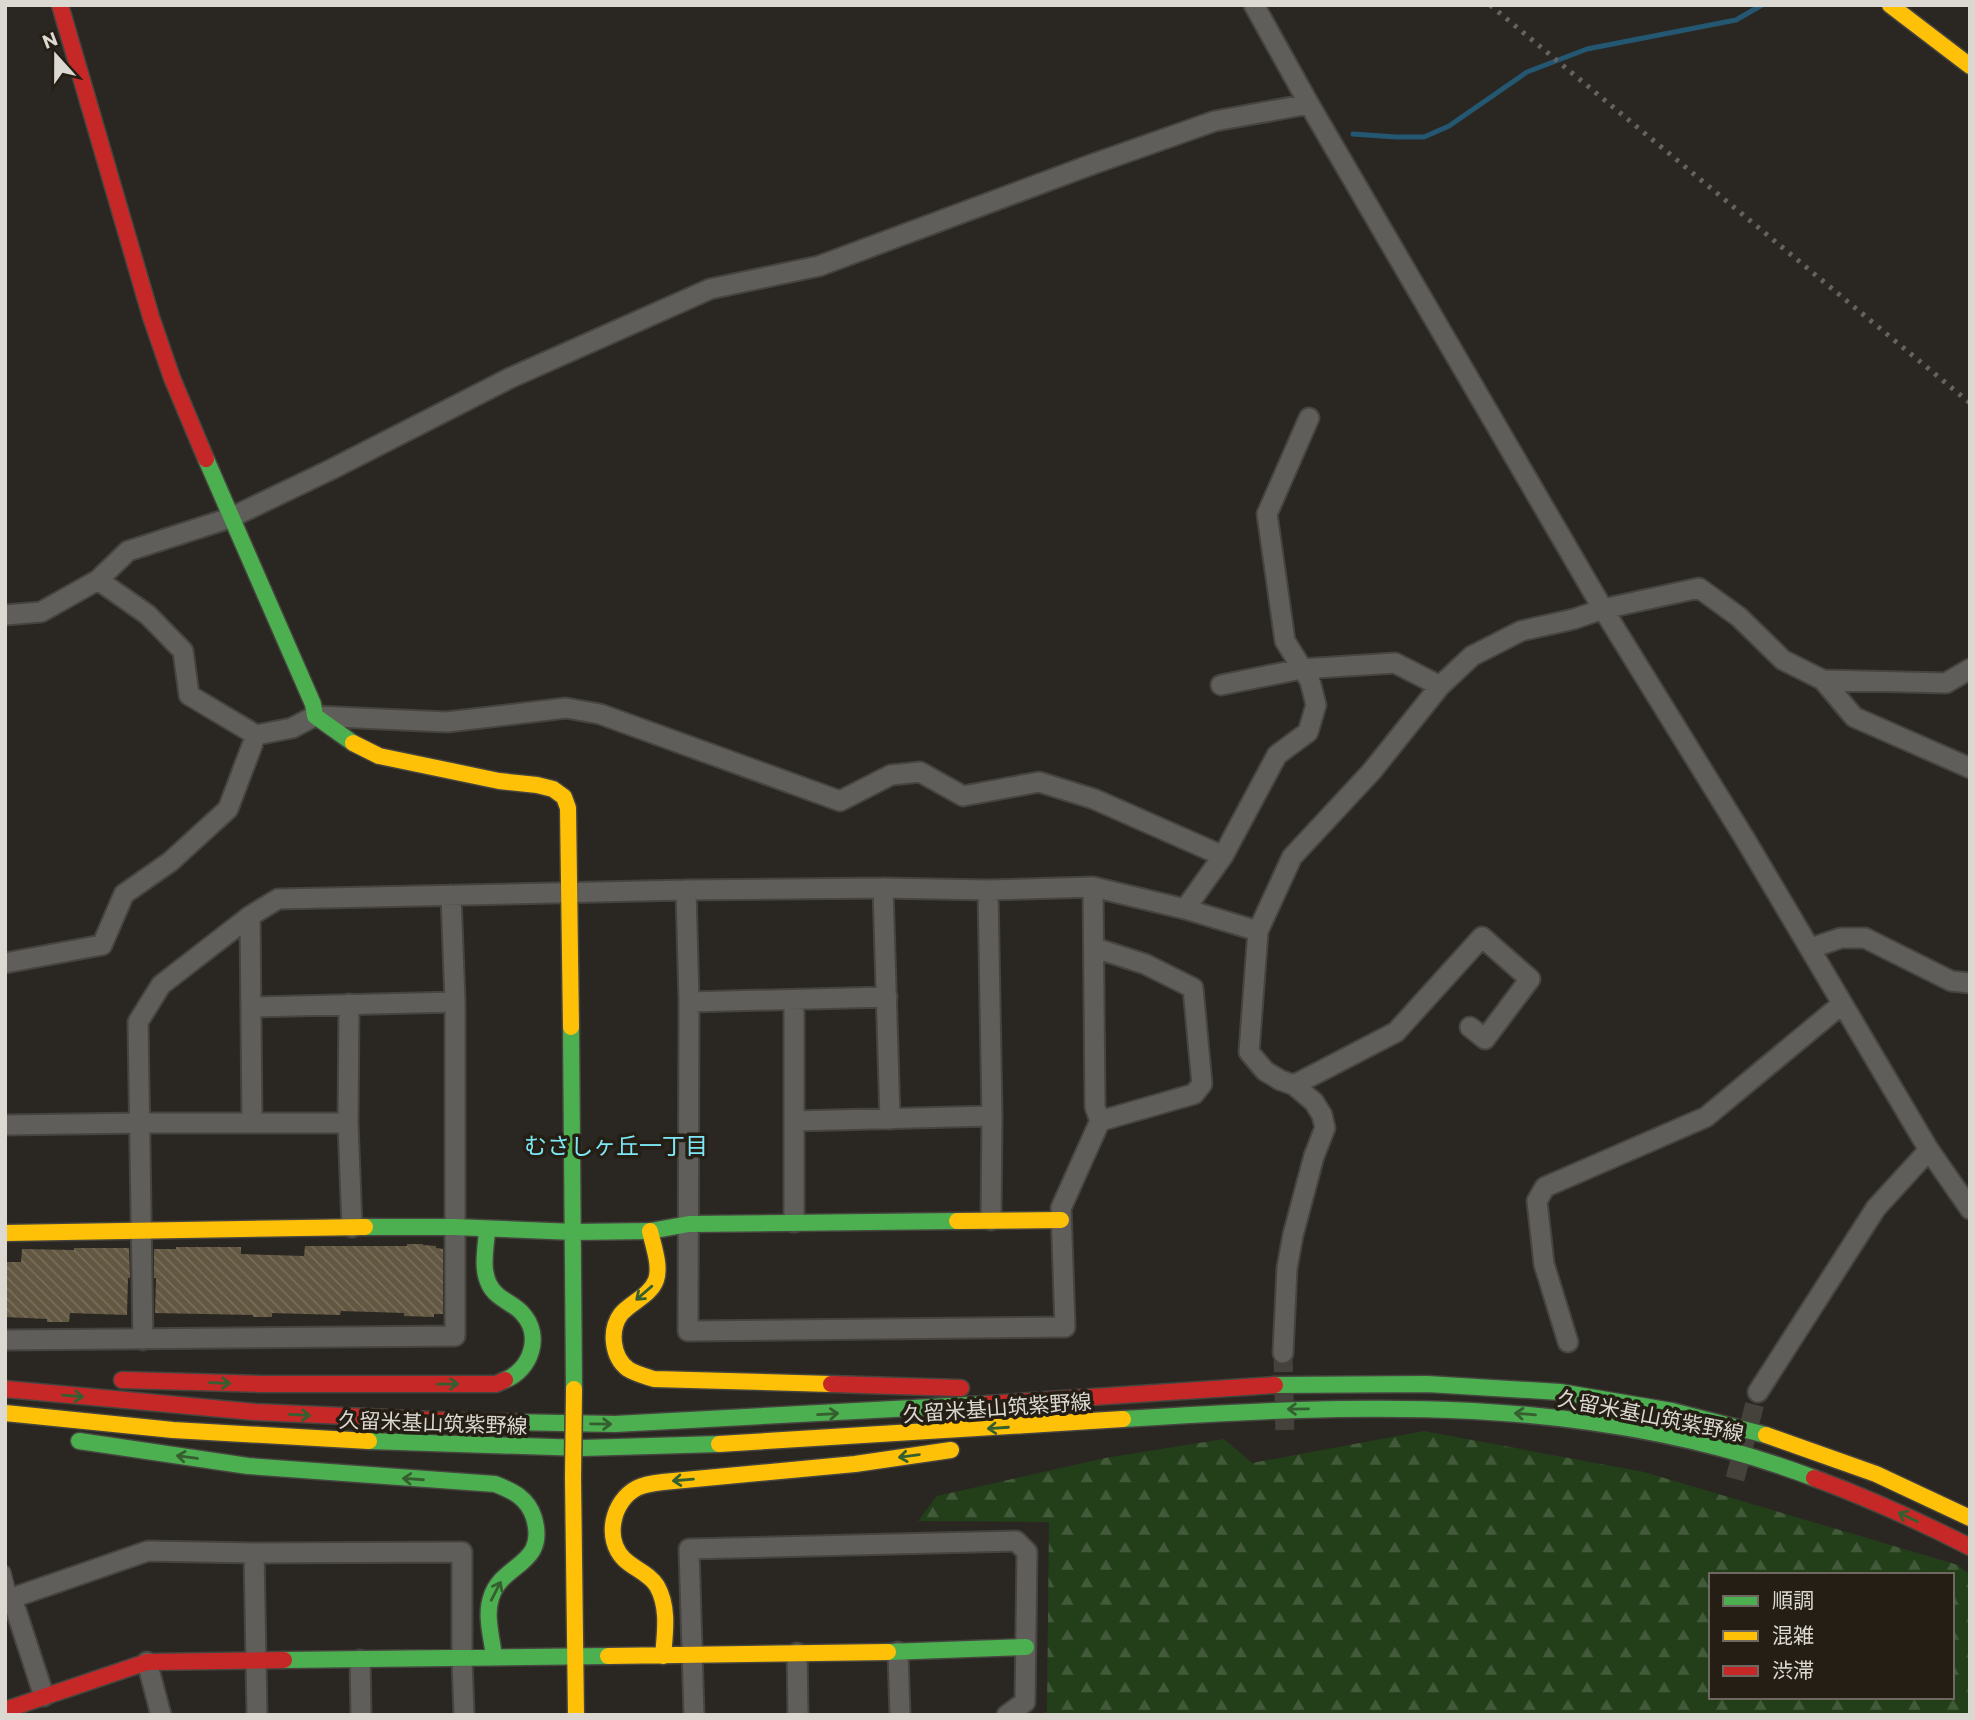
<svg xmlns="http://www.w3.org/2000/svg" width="1975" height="1720" viewBox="0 0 1975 1720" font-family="Commissioner,'Noto Sans JP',sans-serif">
<defs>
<pattern id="forest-firs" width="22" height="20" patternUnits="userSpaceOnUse" patternTransform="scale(1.75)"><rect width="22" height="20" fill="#223f19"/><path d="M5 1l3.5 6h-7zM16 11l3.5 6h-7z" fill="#425a3a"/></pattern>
<pattern id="building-back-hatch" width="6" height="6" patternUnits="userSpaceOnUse" patternTransform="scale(1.75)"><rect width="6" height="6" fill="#625741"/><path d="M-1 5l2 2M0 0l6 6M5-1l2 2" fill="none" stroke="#786e5c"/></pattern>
</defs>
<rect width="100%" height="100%" fill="#2a2722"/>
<!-- forest -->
<path fill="url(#forest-firs)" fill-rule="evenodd" d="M1424 1431 1644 1472 1958 1565 1970 1575V1715H1043L1047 1711 1049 1522 918 1521 937 1496 1105 1458 1224 1439 1252 1463ZM1711 1575H1952V1697H1711Z"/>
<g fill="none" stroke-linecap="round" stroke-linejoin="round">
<!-- stream -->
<path stroke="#245772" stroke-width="5" d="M1353 134 1396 137H1424L1449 126 1527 72 1587 49 1736 20 1762 5"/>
</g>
<!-- building -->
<path fill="url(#building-back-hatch)" d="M407 1244H423V1245L436 1246V1248L443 1249V1314H434V1317L404 1316V1313L341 1311 340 1315 272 1313V1317H253V1315L155 1313 156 1278H154V1249H176V1247H241V1254L304 1256 305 1246H407Z
M74 1248H129L130 1278H128L127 1315 70 1313 69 1322H47V1319L5 1317V1262H21L22 1249 74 1250Z"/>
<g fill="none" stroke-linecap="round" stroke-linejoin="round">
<!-- street-tunnel -->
<path stroke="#45423c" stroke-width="19" stroke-dasharray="19 10" stroke-linecap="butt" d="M1283 1353 1285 1438
M1735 1479 1758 1392"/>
<!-- lane casing -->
<g stroke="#46443f" stroke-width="13">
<path id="lane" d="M5 1571 12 1598"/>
</g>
<!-- street casing -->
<g stroke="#46443f" stroke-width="23">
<path id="street" d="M1254 5 1309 104 1603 609 1745 839 1929 1150 1970 1209
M98 580 148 615 183 651 189 695 256 735 292 728 315 716 447 722 566 708 600 714 840 801 891 775 920 772 963 796 1039 782 1094 799 1223 856
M5 615 41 612 98 580 128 551 230 518 332 469 510 378 710 289 819 266 1093 164 1215 121 1309 104
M1823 680 1946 683 1970 669
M1221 685 1301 669 1395 663 1440 686
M883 888 890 1119
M686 890 689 1002 688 1331 1065 1327 1061 1208 1100 1121 1095 1107 1093 887
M988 890 992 1116 991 1220
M1185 909 1223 856 1277 755 1308 732 1316 705 1310 681 1285 641 1267 514 1309 418
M250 916 252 1123
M1095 948 1145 964 1193 988 1202 1084 1194 1094 1100 1121
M1811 948 1841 938H1865L1951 981 1970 983
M5 963 102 945 124 894 170 862 228 809 256 735
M794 1000V1222
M689 1002 887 997
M349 1004 348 1123 352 1227
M252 1007 455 1002
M1294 1085 1396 1032 1482 937 1530 979 1485 1039 1470 1027
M794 1121 992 1116
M5 1125 140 1123H348
M5 1340 455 1336V1002L451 895
M143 1340 138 1022 161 985 250 916 278 899 686 890 883 888 988 890 1093 887 1185 909 1258 931
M1568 1342 1544 1264 1537 1201 1545 1187 1706 1117 1842 1004
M1283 1353 1287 1268 1293 1235 1314 1156 1325 1128 1322 1115 1314 1102 1294 1085 1280 1080 1265 1071 1249 1052 1258 931 1292 857 1372 771 1440 686 1472 656 1521 631 1574 619 1603 609 1699 588 1739 617 1783 660 1823 680 1854 717 1970 768
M1758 1392 1876 1208 1929 1150
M254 1553 257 1715
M898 1652 900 1715
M797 1653 798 1715
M360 1660 361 1715
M147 1662 161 1715
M44 1696 12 1598 148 1551 254 1553 462 1552V1659L464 1715
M694 1715 689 1549 1016 1541 1027 1552 1025 1702 1007 1715"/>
</g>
<!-- fast casing -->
<g stroke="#46443f" stroke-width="19">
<path id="fast" d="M206 459 313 704 315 716 353 743
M571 1027 574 1389
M365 1227H454L574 1232 650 1231 689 1224 957 1221
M487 1230C486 1248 481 1268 489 1284 496 1299 512 1302 522 1313 543 1335 531 1370 505 1380
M1275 1385 1427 1384 1560 1392 1672 1411 1766 1435
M1123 1419C1358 1404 1590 1393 1814 1478
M456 1421 615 1424 987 1404
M79 1441 248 1466 495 1484C513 1491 528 1498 534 1518 548 1566 501 1563 491 1598 485 1616 492 1638 494 1657
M369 1441 582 1448 719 1444
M888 1652 1026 1647
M284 1660 608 1656"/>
</g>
<!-- slow casing -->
<g stroke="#46443f" stroke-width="19">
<path id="slow" d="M1890 5 1970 66
M353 743 379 756 499 781 537 785 553 789 564 797 568 808 571 1027
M957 1221 1061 1220
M650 1231C653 1245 661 1266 656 1280 650 1296 631 1302 621 1314 609 1330 612 1357 628 1369 636 1374 645 1376 654 1379L831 1384
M5 1233 365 1227
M5 1413 173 1430 369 1441
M1766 1435 1876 1474 1970 1518
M719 1444 1123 1419
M573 1478 576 1715
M608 1656 888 1652
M663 1656C665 1633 669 1607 657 1586 649 1573 634 1569 624 1559 604 1539 612 1501 637 1488 645 1484 654 1483 663 1482L855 1464 951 1450"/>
</g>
<!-- jam casing -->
<g stroke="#46443f" stroke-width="19">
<path id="jam" d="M60 5 151 317 172 378 206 459
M122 1380 261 1384H496L505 1380
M831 1384 961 1388
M5 1389 255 1412 456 1421
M987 1404 1275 1385
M1814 1478C1868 1498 1919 1521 1970 1547
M5 1710 147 1662 284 1660"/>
</g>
<!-- lane -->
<use href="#lane" stroke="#605e5a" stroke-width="10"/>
<!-- street -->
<use href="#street" stroke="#605e5a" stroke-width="19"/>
<!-- fast -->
<use href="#fast" stroke="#4caf50" stroke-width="16"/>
<!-- slow -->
<use href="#slow" stroke="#ffc107" stroke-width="16"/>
<!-- jam -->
<use href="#jam" stroke="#c62828" stroke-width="16"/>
<!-- rail -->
<path stroke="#66635f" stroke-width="5" stroke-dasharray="3.5 7" stroke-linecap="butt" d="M1490 5 1970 403"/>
<!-- slow-bridge casing -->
<g stroke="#46443f" stroke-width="19" stroke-linecap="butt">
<path id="slow-bridge" d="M573 1478 574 1389"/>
</g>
<!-- slow-bridge -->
<use href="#slow-bridge" stroke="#ffc107" stroke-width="16"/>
</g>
<!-- one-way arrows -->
<defs><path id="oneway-shaft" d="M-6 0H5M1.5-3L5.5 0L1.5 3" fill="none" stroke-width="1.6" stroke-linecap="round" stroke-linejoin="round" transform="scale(1.75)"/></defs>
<g stroke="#365f2f">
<use href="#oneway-shaft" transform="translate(644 1293) rotate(139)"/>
<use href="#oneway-shaft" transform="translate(220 1383) rotate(2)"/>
<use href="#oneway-shaft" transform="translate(448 1384) rotate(-1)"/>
<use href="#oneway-shaft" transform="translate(73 1396) rotate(5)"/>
<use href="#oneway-shaft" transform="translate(1298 1409) rotate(179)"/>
<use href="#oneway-shaft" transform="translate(828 1414) rotate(-3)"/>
<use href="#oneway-shaft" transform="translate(1525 1414) rotate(-175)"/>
<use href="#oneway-shaft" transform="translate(300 1415) rotate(3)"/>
<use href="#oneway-shaft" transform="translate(601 1424) rotate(1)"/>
<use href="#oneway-shaft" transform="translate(998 1428) rotate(176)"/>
<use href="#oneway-shaft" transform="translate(909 1456) rotate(172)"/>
<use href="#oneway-shaft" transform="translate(187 1457) rotate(-172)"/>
<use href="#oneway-shaft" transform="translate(413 1479) rotate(-176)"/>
<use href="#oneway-shaft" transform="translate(683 1480) rotate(175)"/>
<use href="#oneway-shaft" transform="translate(1908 1517) rotate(-154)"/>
<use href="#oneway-shaft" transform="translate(496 1591) rotate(-63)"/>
</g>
<g text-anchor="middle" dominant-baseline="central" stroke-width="7" stroke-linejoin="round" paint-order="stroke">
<!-- street labels -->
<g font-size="21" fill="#dcd8d2" stroke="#241e14">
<text transform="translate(997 1407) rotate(-4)">久留米基山筑紫野線</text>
<text transform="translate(1651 1415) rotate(11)">久留米基山筑紫野線</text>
<text transform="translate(433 1422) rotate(2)">久留米基山筑紫野線</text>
</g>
<!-- neighbourhood labels -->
<g font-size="23" fill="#7de7f5" stroke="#241e14">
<text x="616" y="1145">むさしヶ丘一丁目</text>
</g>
</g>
<!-- border -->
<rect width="1975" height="1720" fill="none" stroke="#dcd8d2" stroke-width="14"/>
<!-- legend -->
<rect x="1709" y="1573" width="245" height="126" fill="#241e14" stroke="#6e6860" stroke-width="2"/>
<rect x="1723" y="1596" width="35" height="10" fill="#4caf50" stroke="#6e6860" stroke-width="2"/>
<text x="1772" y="1608" font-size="21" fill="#dcd8d2">順調</text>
<rect x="1723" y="1631" width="35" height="10" fill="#ffc107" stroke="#6e6860" stroke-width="2"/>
<text x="1772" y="1643" font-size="21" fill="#dcd8d2">混雑</text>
<rect x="1723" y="1666" width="35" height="10" fill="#c62828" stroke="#6e6860" stroke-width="2"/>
<text x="1772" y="1678" font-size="21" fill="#dcd8d2">渋滞</text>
<!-- north arrow -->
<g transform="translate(56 56) rotate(339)" stroke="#241e14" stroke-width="5" paint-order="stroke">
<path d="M0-5L12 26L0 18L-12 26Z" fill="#dcd8d2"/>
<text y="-10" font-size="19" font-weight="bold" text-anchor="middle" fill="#dcd8d2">N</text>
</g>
</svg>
